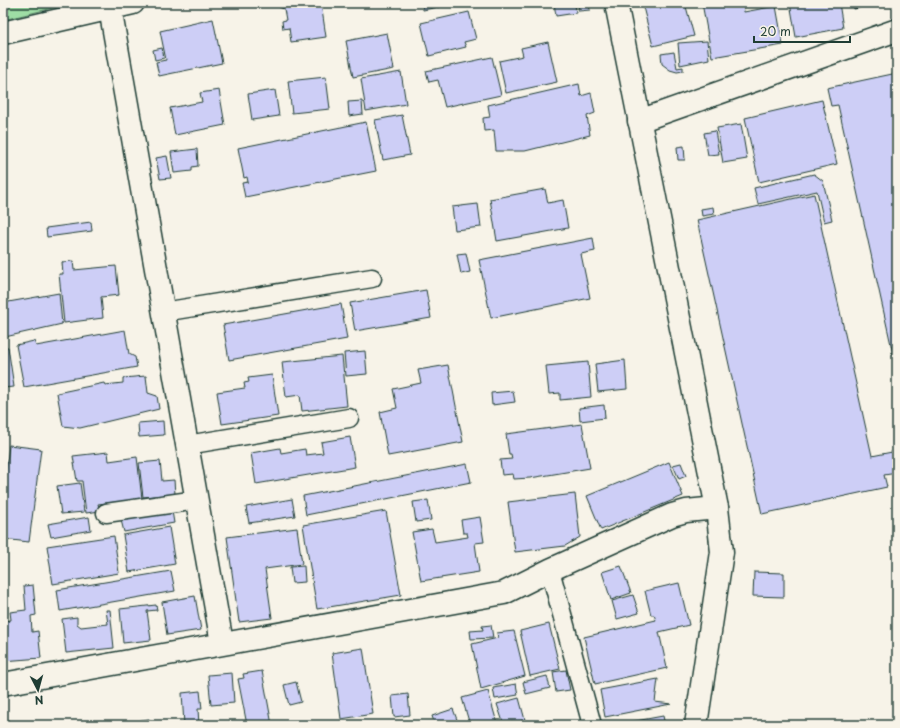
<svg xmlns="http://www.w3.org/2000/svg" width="900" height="728" viewBox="0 0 900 728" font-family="'Playpen Sans',sans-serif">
<rect width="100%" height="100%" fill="#f7f3e8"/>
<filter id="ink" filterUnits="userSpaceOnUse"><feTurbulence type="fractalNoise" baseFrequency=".025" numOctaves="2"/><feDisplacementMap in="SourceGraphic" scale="8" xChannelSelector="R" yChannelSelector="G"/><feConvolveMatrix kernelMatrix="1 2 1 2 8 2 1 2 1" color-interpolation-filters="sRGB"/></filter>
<g filter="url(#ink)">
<!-- green -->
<path fill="#9edda5" stroke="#5e8d6c" d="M3 3H73L3 20Z"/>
<!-- building -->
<path fill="#cdcef6" stroke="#1f3d34" d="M279 3H321L326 37 291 42 289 28 283 29 282 21 286 20 284 9 279 7Z
M422 3H459L423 10Z
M554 3H575L576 13 556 16Z
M578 3H589L590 10 579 11Z
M657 3H667L668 7 685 3 694 36 653 46 643 7Z
M702 3H743L744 12 776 6 783 45 712 57Z
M755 3H778V4L756 7Z
M790 3H839L843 28 796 37Z
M853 3H881L854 9Z
M469 12 476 39 464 42 466 47 429 56 421 23Z
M213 19 222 63 159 76 156 62 166 60 160 31Z
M387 33 394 69 353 77 346 41Z
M707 41 709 59 680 65 678 43Z
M548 42 557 82 506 93 499 61 523 56 521 48Z
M162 48 164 58 155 60 153 50Z
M674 52 677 68 683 67V71L677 72 670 70 662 64 661 54Z
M492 57 501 95 445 107 438 80 429 82 426 71Z
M401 72 406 104 366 111 361 79Z
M897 73V372L838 105 831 106 827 88Z
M326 77 330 109 292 113 288 81Z
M579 84 581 96 591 93 595 113 587 116 590 135 525 151H496L494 130 484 131 483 118 490 117 488 105Z
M219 90 225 125 175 135 170 108 202 102 200 93Z
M275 90 279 116 252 120 248 94Z
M822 100 837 164 759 182 745 118Z
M362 101 363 114 349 116 348 102Z
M402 115 410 155 383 160 375 120Z
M366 122 376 171 245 197 242 183 248 182 247 177 244 178 238 148Z
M741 124 747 159 723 163 717 128Z
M715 131 719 154 708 155 704 133Z
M684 146 685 160H678L677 147Z
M197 149 198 166 192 167V171L174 173 171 152Z
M167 156 171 178 160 179 156 158Z
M814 174 823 181 832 220 824 222 817 191 758 204 754 188Z
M545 189 548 203 563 200 568 228 497 241 490 199Z
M814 194 872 456 897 451V473L884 475 887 487 762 514 697 220Z
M478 204 481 227 455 230 452 207Z
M713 207 714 214 702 216 701 209Z
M91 222 92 231 47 237 46 228Z
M593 238 595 251 581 254 590 298 491 318 479 260Z
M466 253 470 272 461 274 457 254Z
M73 261 74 270 116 266 119 295 101 297 103 318 64 323 59 274H63L62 262Z
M426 290 431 318 355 331 350 303Z
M59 293 62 324 5 337 3 303Z
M341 304 347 339 229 360 223 325Z
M125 330 129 354 135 357 137 367 24 387 16 345 34 341 36 346Z
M3 342H5V347H8L14 387 3 388Z
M365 351 367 374 346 376 344 353Z
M342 356 347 406 302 411 300 395 286 397 282 362Z
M625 360 627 389 598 392 595 364Z
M588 362 591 397 560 400V393L549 394 546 366Z
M448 365 463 442 388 456 380 412 397 408 393 389 421 383 418 370Z
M272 375 278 416 222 424 217 392 245 388 244 383 249 382 248 378Z
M146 376 148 393 157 396 159 409 80 428 63 426 57 393 104 383 105 385 123 383V378Z
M513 391 515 402 492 405 491 393Z
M604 405 605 418 580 421 579 408Z
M163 421 164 435 139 437 138 423Z
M582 424 590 468 530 478 514 479 513 474 502 475 500 460 512 459 511 454H509L506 434Z
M350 437 355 467 256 484 251 453 280 448 281 453 305 449 306 455 323 453 321 442Z
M9 445 41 449 29 542 3 539V496Z
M108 452 109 461 137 457 142 499 98 504 100 511 86 513 82 481H77L73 456Z
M160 461 162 481 174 480 175 494 143 497 139 463Z
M669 462 683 496 601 530 587 496Z
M681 463 686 476 679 479 673 465Z
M467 464 471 482 306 515 303 496Z
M80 483 84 512 61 514 57 486Z
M575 494 580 537 565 546 515 552 508 502Z
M292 499 295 516 249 523 246 507Z
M428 500 431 520 416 522 413 502Z
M172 511 174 523 124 532 121 520Z
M386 511 401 595 317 609 303 525Z
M89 517 91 530 51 537 48 524Z
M480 517 484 542 475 543 479 572 421 581 412 532 432 529 435 542 468 537 467 533H463L461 520Z
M169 527 175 564 129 572 123 535Z
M297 528 302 564 265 569 272 618 239 622 227 537Z
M114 536 119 573 53 584 47 546Z
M304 566 305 582 292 583 290 567Z
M621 566 631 593 611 600 602 572Z
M171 571 175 591 60 611 57 590Z
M754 572 784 573V597L753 596Z
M679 583 689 625 659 632 667 668 595 684 584 637 656 620 654 615H651L645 591Z
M33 585 36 615 31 616 32 632 38 631 41 658 3 661V621L11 620 10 612 26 610 24 586Z
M633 595 639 613 617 619 612 601Z
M195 596 201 630 167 635 162 602Z
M156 605 157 610 147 611 151 640 123 643 120 609Z
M106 610H110L114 648 66 653 62 619 77 617V624L81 627 108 624Z
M549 624 560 669 530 676 520 631Z
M491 625 493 638 471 639 470 631 483 630 482 626Z
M514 631 525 676 481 689 472 644 498 638 497 633Z
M363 648 373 714 341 719 332 653Z
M566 670 570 690 556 692 553 672Z
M262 671 272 725H247L238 679 244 678 243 674Z
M232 673 234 703 211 705 208 675Z
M547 676 550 688 526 694 523 682Z
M658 679 655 702 671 704 605 717 600 690Z
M296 682 301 702 289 705 284 685Z
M516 684 518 695 495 699 493 688Z
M200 691 202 709H198L199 725H184L182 693Z
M488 691 497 723 490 725H470L462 698Z
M408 694 410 715 394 717 392 696Z
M519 698 525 720 504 725 497 704Z
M453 709 459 725H435L432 716Z
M663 716 665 725H614Z
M149 719 150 725H136L135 721Z"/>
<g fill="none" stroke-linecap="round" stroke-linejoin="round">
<!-- service casing -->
<g stroke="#1f3d34" stroke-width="21">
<path id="service" d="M163 312 372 278
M187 445 349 418
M106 513 197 500
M550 570 592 725"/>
</g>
<!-- minor casing -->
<g stroke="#1f3d34" stroke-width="25">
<path id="minor" d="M110 8 222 643
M3 33 133 3
M639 121 897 30
M3 684 504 593 550 570 672 515 686 511 717 508"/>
</g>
<!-- tertiary casing -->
<g stroke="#1f3d34" stroke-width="25">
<path id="tertiary" d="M616 3 717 508 722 552 696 725"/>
</g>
<!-- service -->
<use href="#service" stroke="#f7f3e8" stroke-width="18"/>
<!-- minor -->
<use href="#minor" stroke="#f7f3e8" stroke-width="22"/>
<!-- tertiary -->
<use href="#tertiary" stroke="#f7f3e8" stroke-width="22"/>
</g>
</g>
<!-- margin -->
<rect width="900" height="728" fill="none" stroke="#f7f3e8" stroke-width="16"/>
<rect x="8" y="8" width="884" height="712" fill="none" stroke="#1f3d34" stroke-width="1.5" filter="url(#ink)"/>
<!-- north arrow -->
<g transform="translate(38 690) rotate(174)" stroke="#f7f3e8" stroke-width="3" paint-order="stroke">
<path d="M0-3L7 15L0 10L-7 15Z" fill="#1f3d34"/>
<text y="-6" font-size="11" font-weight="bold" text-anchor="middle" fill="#1f3d34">N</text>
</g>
<!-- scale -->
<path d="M754 36v6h96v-6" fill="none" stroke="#1f3d34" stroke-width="2"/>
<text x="760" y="36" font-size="12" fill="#1f3d34" stroke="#f7f3e8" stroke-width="3" paint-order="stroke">20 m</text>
</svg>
